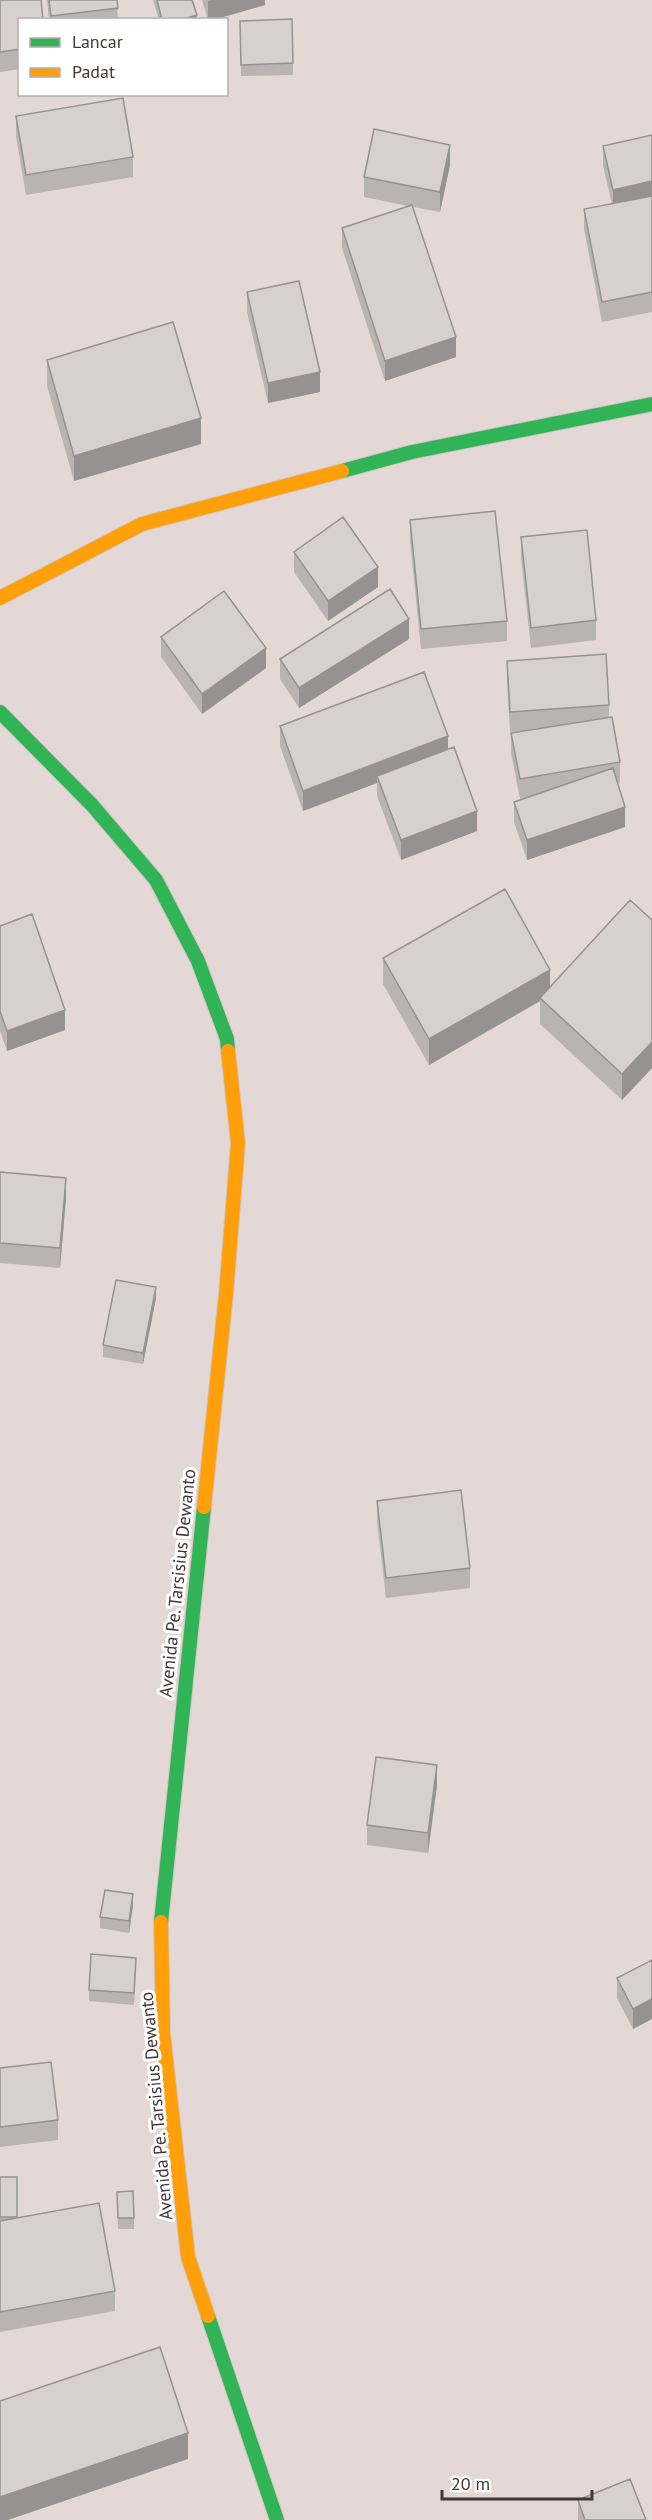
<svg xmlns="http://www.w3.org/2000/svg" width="652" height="2520" viewBox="0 0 652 2520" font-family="'PT Sans',sans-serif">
<rect width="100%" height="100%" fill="#efe9e8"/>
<!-- residential -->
<path fill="#e3d8d5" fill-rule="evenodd" d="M0 0H652V2520H0ZM20 20H226V94H20Z"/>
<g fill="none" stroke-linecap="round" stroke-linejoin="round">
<!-- fast casing -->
<g stroke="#d1c5c2" stroke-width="16">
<path id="fast" d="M342 471 412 452 652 404
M0 712 92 805 156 880 198 961 227 1039 228 1051
M161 1922 204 1507
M208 2316 277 2520"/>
</g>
<!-- slow casing -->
<g stroke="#d1c5c2" stroke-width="16">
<path id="slow" d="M0 598 142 524 342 471
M204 1507 226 1294 238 1143 228 1051
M161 1922 163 2033 188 2257 208 2316"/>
</g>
<!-- fast -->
<use href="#fast" stroke="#30b455" stroke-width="14"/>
<!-- slow -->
<use href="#slow" stroke="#ff9f0a" stroke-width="14"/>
</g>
<!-- wall -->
<path fill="#b9b3b2" d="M0 0 20 20V69L0 72Z
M47 0H117L118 20H49Z
M153 0H192L197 20H159Z
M202 0H265V5L213 20H208Z
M240 21 293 63V75L241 76Z
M16 116 133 157V177L26 195 16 136Z
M652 135V312L602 322 584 229V209L612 204 603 166V146Z
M450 165 440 212 413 207 456 357 385 381 342 248V228L408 206 364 197V177Z
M247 292 320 392 268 403 247 312Z
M47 360 201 444 74 481 47 386Z
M410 520 507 621V641L421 649 410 540Z
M521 537 596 620V640L531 648 521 557Z
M294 552 378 587 328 621 294 572Z
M161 637 266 668 202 714 161 657Z
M409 639 299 708 280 679V659Z
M507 661 609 705V717L620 762V782L618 783 625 827 527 860 514 822V802L528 798 520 799 511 753V733L527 731 510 732 507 681Z
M280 726 448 749 477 831 401 860 377 796V783L303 811 280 746Z
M652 920V1068L622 1100 540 1024V1001L429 1065 383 984V958L550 987Z
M0 926 65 1030 7 1051 0 1031Z
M0 1172 66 1198 60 1268 0 1263Z
M156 1298 143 1364 103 1357V1345Z
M377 1501 470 1568V1588L386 1598 377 1521Z
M437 1785 428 1853 367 1845V1825Z
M133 1905 129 1933 100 1928V1917Z
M652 1960V2019L633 2029 617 1998V1978Z
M136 1969 134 2005 89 2001V1990Z
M0 2068 58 2120V2140L0 2147Z
M0 2177H17V2218L115 2291V2311L0 2332Z
M117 2192 134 2218V2229H118Z
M578 2500 646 2520H578Z"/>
<!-- shaded-wall -->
<path fill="#969291" d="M211 0H265V5L213 20H208V1Z
M197 15V20H180Z
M450 145V165L440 212V192Z
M652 181V201L613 210V190Z
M456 337V357L385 381V361Z
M320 372V392L268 403V383Z
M201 418V444L74 481V456Z
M378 567V587L328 621V601Z
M409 619V639L299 708V688Z
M266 648V668L202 714V694Z
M448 736V756L377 776V783L303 811V791Z
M625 807V827L527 860V840Z
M477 811V831L401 860V840Z
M550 970V995L540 998V1001L429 1065V1039Z
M65 1010V1030L7 1051V1031Z
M652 1042V1068L622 1100V1074Z
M66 1178V1198L60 1268V1248Z
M156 1287V1298L143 1364V1353Z
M437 1765V1785L428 1853V1833Z
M133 1894V1905L129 1933V1921Z
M652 1999V2019L633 2029V2009Z
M188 2433V2459L8 2520H0V2497Z"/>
<!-- building -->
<path fill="#d7d0cf" stroke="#969291" stroke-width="1.5" d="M0 0H41L43 20H20V49L0 52Z
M49 0H117L118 8 51 16Z
M157 0H192L197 15 180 20H162Z
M292 19 293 63 241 65 240 21Z
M123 98 133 157 26 175 16 116Z
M374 129 450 145 440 192 364 177Z
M652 135V181L613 190 603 146Z
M652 196V292L602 302 584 209Z
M412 205 456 337 385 361 342 228Z
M299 281 320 372 268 383 247 292Z
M173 322 201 418 74 456 47 360Z
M495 511 507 621 421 629 410 520Z
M343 517 378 567 328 601 294 552Z
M587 530 596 620 531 628 521 537Z
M390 589 409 619 299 688 280 659Z
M224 591 266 648 202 694 161 637Z
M606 654 609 705 510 712 507 661Z
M424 672 448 736 303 791 280 726Z
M612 717 620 762 520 779 511 733Z
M454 747 477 811 401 840 377 776Z
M613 768 625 807 527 840 514 802Z
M505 889 550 970 429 1039 383 958Z
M630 900 652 920V1042L622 1074 540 998Z
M32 914 65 1010 7 1031 0 1011V926Z
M0 1172 66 1178 60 1248 0 1243Z
M116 1280 156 1287 143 1353 103 1345Z
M461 1490 470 1568 386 1578 377 1501Z
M376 1757 437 1765 428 1833 367 1825Z
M105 1890 133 1894 129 1921 100 1917Z
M91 1954 136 1958 134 1993 89 1990Z
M652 1960V1999L633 2009 617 1978Z
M51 2062 58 2120 0 2127V2068Z
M0 2177H17V2217H0Z
M133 2191 134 2218H118L117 2192Z
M99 2203 115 2291 0 2312V2221Z
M160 2347 188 2433 0 2497V2401Z
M630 2479 646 2520H585L578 2500Z"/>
<g text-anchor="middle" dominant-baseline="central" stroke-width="6" stroke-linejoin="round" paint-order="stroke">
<!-- street labels -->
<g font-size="18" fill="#443635" stroke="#fff">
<text transform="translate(177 1583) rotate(-84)">Avenida Pe. Tarsisius Dewanto</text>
<text transform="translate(156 2106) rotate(-95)">Avenida Pe. Tarsisius Dewanto</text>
</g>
</g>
<!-- legend -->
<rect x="18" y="18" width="210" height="78" fill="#ffffff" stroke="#b4afae" stroke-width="1.5"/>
<rect x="30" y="38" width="30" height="9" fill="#30b455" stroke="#b4afae" stroke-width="1.5"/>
<text x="72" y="48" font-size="18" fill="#443635">Lancar</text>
<rect x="30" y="68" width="30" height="9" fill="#ff9f0a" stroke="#b4afae" stroke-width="1.5"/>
<text x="72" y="78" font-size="18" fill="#443635">Padat</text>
<!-- scale -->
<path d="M442 2490v9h150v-9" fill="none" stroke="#443635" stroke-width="3"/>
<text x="451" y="2490" font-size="18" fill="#443635" stroke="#ffffff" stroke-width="4.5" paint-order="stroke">20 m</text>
</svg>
